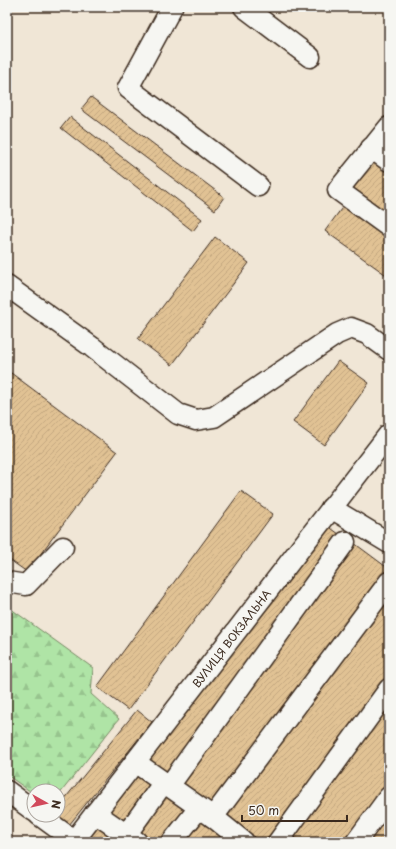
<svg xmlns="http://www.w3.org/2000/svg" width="396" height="849" viewBox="0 0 396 849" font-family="'Playpen Sans',sans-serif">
<defs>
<pattern id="forest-firs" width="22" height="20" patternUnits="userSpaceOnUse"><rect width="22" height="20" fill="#afe4a6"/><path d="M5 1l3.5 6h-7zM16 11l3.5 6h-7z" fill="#97c48e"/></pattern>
<pattern id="building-hatch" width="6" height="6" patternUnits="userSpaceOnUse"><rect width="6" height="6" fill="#e1c294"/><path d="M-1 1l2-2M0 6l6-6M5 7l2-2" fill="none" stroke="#c2a77f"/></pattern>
</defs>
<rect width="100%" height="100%" fill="#f0e6d6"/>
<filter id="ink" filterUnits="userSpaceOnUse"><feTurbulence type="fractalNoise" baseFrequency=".025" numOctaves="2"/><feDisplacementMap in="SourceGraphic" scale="8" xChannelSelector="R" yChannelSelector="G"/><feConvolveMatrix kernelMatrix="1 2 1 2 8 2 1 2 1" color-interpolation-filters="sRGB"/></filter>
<g filter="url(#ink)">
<!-- forest -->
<path fill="url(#forest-firs)" stroke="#758762" d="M7 606 93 668 91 694 119 719 58 796V791H34V794L7 775Z"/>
<!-- building -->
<path fill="url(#building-hatch)" stroke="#3b2a1e" d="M91 97 224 197 215 210 81 109Z
M70 117 202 219 193 231 61 128Z
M375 158 389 168V224L349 194Z
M344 205 389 237V277L325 231Z
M215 237 249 263 172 365 138 339Z
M338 361 369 383 324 445 293 422Z
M7 370 117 452 27 572 7 558Z
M241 491 273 514 128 710 97 687Z
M324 523 343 537 167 774 148 760Z
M354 543 389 569 211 809 176 783Z
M389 589V674L265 842H252L220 818Z
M389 699V782L345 842H283Z
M137 710 152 722 69 825 57 815 58 807Z
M138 769 155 782 123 826 106 814Z
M163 789 190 809 166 842H148L133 831Z
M389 812V842H367Z
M199 817 227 837 223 842H180Z
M99 821 127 842H89L85 839Z"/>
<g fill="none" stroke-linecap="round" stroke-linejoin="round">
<!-- minor casing -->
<g stroke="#3b2a1e" stroke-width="23">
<g id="minor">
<path d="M172 7 128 88 258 186"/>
<path d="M244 7 310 57"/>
<path d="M389 127 338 190 389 227"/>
<path d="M371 148 389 161"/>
<path d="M7 286 92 347 178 414 196 420 214 417 337 334 351 328 367 334 389 350"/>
<path d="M331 508 389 543"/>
<path d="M7 582 26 585 63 547"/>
<path d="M135 762 213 817 244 842"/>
<path d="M169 786 345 542"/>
<path d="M7 791 34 811"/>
<path d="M95 813 137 842"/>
<path d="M39 815 76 842"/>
<path d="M213 817 389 582"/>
<path d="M126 835 164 782"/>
<path id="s1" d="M73 842 389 434"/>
<path d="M172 842 199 808"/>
<path d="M278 842 389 689"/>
<path d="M356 842 389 797"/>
</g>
</g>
<!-- minor -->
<use href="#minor" stroke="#f6f6f2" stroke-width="20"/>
</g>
</g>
<g text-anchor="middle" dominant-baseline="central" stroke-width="4" stroke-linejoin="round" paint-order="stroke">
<!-- street labels -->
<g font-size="11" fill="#3b2a1e" stroke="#f6f6f2">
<text stroke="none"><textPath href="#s1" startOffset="258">ВУЛИЦЯ ВОКЗАЛЬНА</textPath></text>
</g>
</g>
<!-- margin -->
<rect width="396" height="849" fill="none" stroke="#f6f6f2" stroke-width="24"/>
<rect x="12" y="12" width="372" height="825" fill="none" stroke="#3b2a1e" stroke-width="1.5" filter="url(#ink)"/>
<!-- north arrow -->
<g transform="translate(46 803) rotate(98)"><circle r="19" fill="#f6f6f2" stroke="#aba49d"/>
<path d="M0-3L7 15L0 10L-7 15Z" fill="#d1495b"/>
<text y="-6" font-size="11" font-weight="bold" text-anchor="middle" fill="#3b2a1e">N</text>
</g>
<!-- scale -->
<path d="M242 815v6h105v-6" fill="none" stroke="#3b2a1e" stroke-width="2"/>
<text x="248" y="815" font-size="12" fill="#3b2a1e" stroke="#f6f6f2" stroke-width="3" paint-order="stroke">50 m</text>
</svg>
